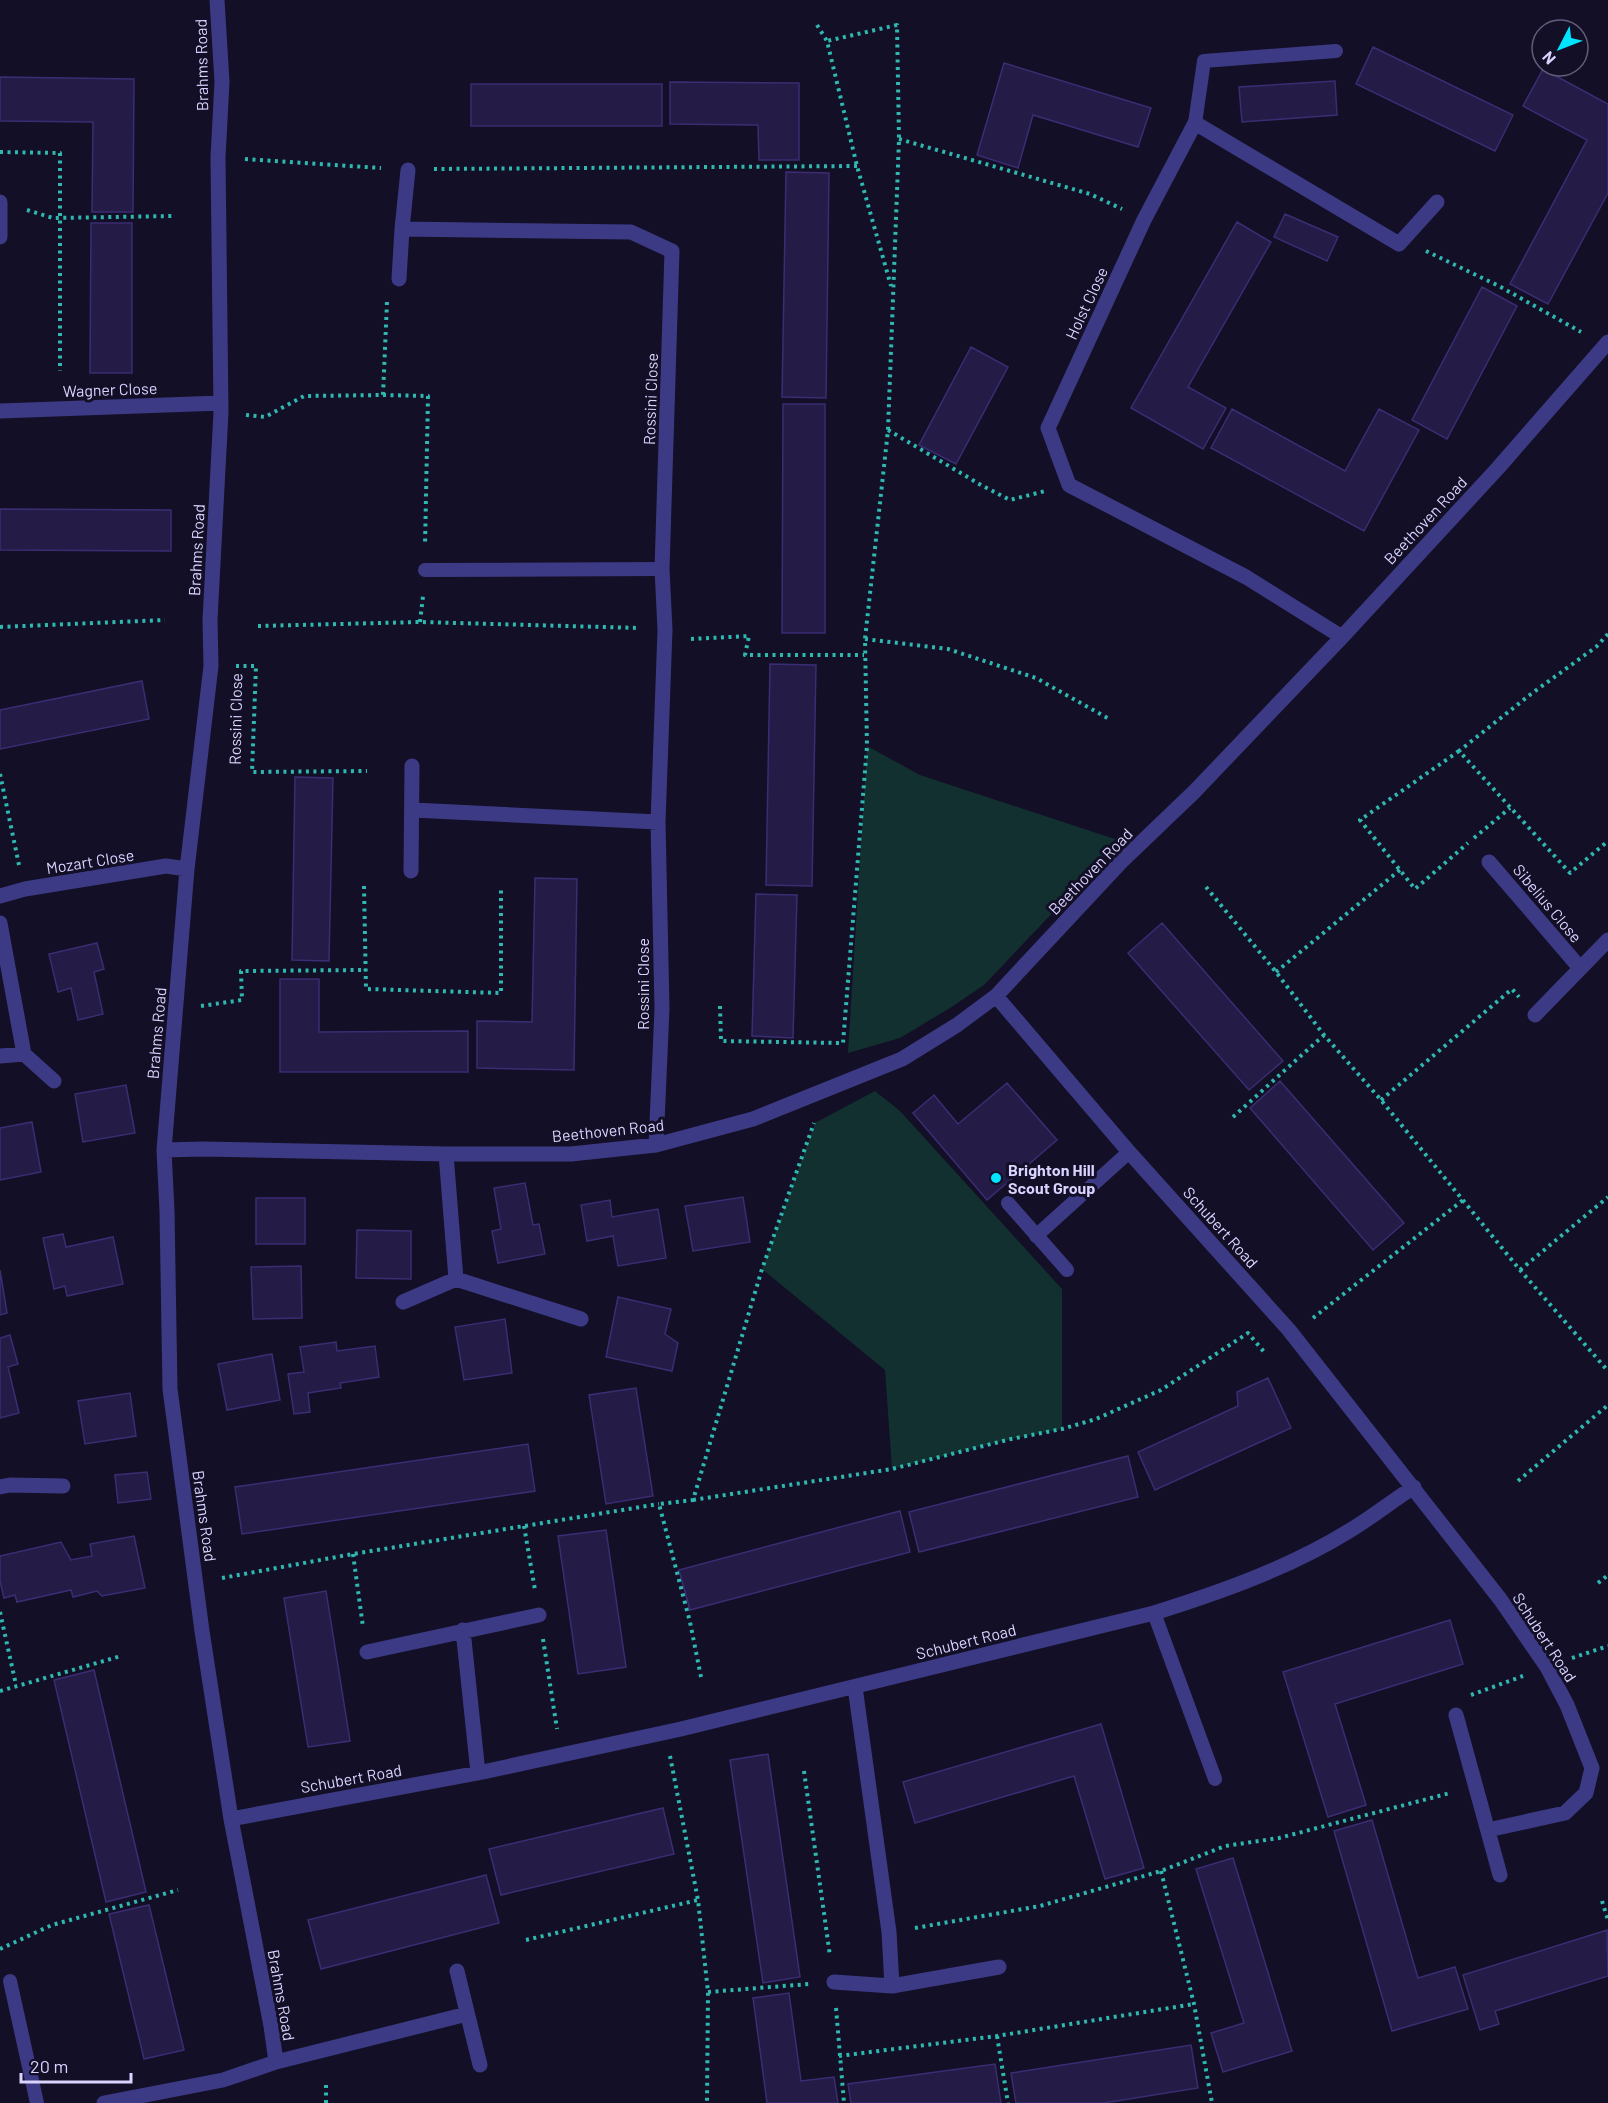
<svg xmlns="http://www.w3.org/2000/svg" width="1608" height="2103" viewBox="0 0 1608 2103" font-family="Barlow,sans-serif">
<rect width="100%" height="100%" fill="#130f26"/>
<!-- green -->
<path fill="#12302f" d="M867 746 920 775 1121 841 984 985 950 1008 900 1038 848 1053Z
M875 1091 900 1111 1062 1289V1429L1011 1439 892 1469 885 1370 762 1269 815 1123Z"/>
<!-- building -->
<path fill="#241b47" stroke="#3b2d73" stroke-width="1.5" d="M1373 47 1513 115 1495 151 1356 84Z
M1004 63 1151 108 1138 147 1033 115 1018 168 977 155Z
M1543 69 1608 104V193L1548 304 1510 284 1587 140 1523 106Z
M0 77 134 79 133 212H92L93 122 0 121Z
M1335 81 1337 115 1242 122 1239 87Z
M670 82 799 83V160H759L758 125 670 124Z
M471 84H662V126H471Z
M786 172 829 173 826 398 782 397Z
M1285 214 1338 237 1327 261 1274 237Z
M1237 222 1271 242 1188 387 1226 408 1203 449 1131 408Z
M91 223H132V373H90Z
M1482 287 1517 306 1447 439 1412 420Z
M971 347 1008 367 956 464 919 445Z
M783 404H825V633H782Z
M1232 409 1345 471 1379 409 1419 430 1364 531 1211 448Z
M0 509 171 510V551L0 550Z
M770 664 816 665 812 886 766 885Z
M142 681 149 719 0 749V710Z
M295 777 333 778 329 961 292 960Z
M535 878 577 879 574 1070 477 1068V1021L532 1022Z
M756 894 797 895 793 1038 752 1036Z
M1162 923 1283 1061 1249 1090 1128 953Z
M97 943 104 969 94 972 103 1014 78 1020 71 988 58 992 49 954Z
M280 979H319V1032L468 1031V1072H280Z
M1280 1081 1404 1223 1373 1250 1250 1108Z
M1007 1083 1057 1140 987 1200 913 1113 934 1095 958 1124Z
M126 1085 135 1133 83 1142 75 1094Z
M32 1122 41 1172 0 1180V1128Z
M525 1183 533 1225 539 1224 545 1254 498 1263 492 1231 501 1229 494 1188Z
M743 1197 750 1242 693 1251 685 1206Z
M256 1198H305V1244H256Z
M610 1200 612 1217 658 1209 666 1258 618 1266 613 1236 587 1241 581 1205Z
M357 1230 411 1231V1279L356 1278Z
M63 1234 66 1247 113 1237 123 1284 67 1296 65 1286 54 1289 43 1238Z
M301 1266 302 1318 253 1319 251 1267Z
M0 1270 7 1313 0 1315Z
M618 1297 671 1309 665 1334 678 1343 672 1371 606 1357Z
M505 1319 512 1373 464 1380 455 1327Z
M10 1335 18 1364 8 1367 19 1413 0 1418V1338Z
M336 1342 337 1351 375 1346 379 1377 340 1383 341 1388 308 1393 310 1412 294 1414 288 1374 304 1372 300 1347Z
M272 1354 280 1400 227 1410 218 1364Z
M1268 1378 1291 1428 1155 1490 1138 1452 1238 1406 1237 1392Z
M636 1388 653 1496 606 1504 589 1395Z
M130 1393 136 1436 85 1444 78 1401Z
M528 1444 535 1491 242 1534 235 1487Z
M1128 1456 1138 1497 919 1552 909 1512Z
M147 1472 151 1499 118 1503 115 1475Z
M900 1511 910 1552 690 1610 679 1570Z
M606 1530 626 1667 578 1674 558 1536Z
M134 1536 145 1588 102 1596 97 1591 73 1597 71 1590 17 1602 15 1595 4 1598 0 1581V1556L61 1542 71 1560 92 1556 90 1544Z
M326 1591 350 1741 308 1747 284 1598Z
M1450 1620 1463 1664 1335 1704 1366 1805 1328 1817 1283 1672Z
M94 1670 146 1892 106 1902 54 1680Z
M1101 1724 1144 1868 1105 1879 1074 1776 915 1823 903 1782Z
M768 1754 800 1977 763 1983 730 1760Z
M663 1808 674 1854 501 1895 489 1849Z
M1372 1820 1418 1978 1455 1967 1468 2009 1392 2031 1334 1831Z
M1233 1858 1292 2051 1223 2072 1211 2033 1244 2023 1196 1869Z
M486 1875 499 1923 321 1969 308 1920Z
M149 1905 184 2050 144 2059 109 1914Z
M1607 1930 1608 1976 1495 2011 1499 2024 1480 2030 1463 1975Z
M789 1993 801 2081 834 2077 838 2103H767L753 1998Z
M1191 2045 1198 2088 1104 2103H1016L1011 2073Z
M995 2064 1001 2103H851L848 2084Z"/>
<g fill="none" stroke-linecap="round" stroke-linejoin="round">
<!-- path -->
<path stroke="#2fb8b0" stroke-width="4" stroke-dasharray="3 4.5" stroke-linecap="butt" d="M817 25 827 41 857 166 891 286
M899 139 1090 194 1122 209
M0 152 60 153V371
M245 159 381 168
M434 169 857 166
M27 210 53 218 173 216
M1426 251 1499 286 1581 332
M383 395 428 396 425 546
M246 415 265 417 304 396 383 395 387 302
M888 430 981 485 1010 500 1045 491
M420 622 423 596
M258 626 420 622 640 628
M0 627 165 620
M1608 634 1596 647 1531 694 1459 751 1570 873 1608 841
M691 639 749 636 745 655H864
M865 639 948 649 1036 678 1111 720
M236 666H256L252 772 367 771
M1459 751 1360 820 1415 889 1468 843
M0 774 19 865
M1474 838 1510 808
M364 886 366 989 501 993V890
M1206 887 1276 972 1324 1035 1381 1100 1520 1270 1608 1371
M1276 972 1401 869
M201 1006 242 1000 241 971 366 970
M720 1006 721 1041 843 1043 867 746 865 639 888 430 899 139 897 25 827 41
M1381 1100 1512 989 1519 997
M1233 1117 1324 1035
M1520 1270 1608 1197
M1313 1318 1463 1200
M1518 1481 1608 1405
M693 1500 892 1469 1011 1439 1062 1429 1096 1419 1161 1390 1248 1333 1265 1353
M524 1526 535 1590
M353 1554 363 1627
M222 1578 353 1554 659 1504
M1598 1583 1608 1575
M0 1612 16 1685
M543 1639 557 1729
M1572 1658 1608 1646
M701 1677 690 1622 659 1504 693 1500 762 1269 814 1123
M0 1691 121 1656
M1471 1695 1523 1676
M670 1756 698 1900 708 1992 707 2103
M804 1771 830 1956
M1161 1871 1194 2004 1212 2103
M1602 1901 1608 1920
M915 1928 1040 1906 1161 1871 1225 1846 1279 1838 1450 1793
M526 1940 698 1900
M0 1949 52 1925 178 1890
M708 1992 809 1984
M836 2008 844 2103
M997 2036 1008 2103
M839 2056 997 2036 1194 2004
M326 2103V2084"/>
<!-- lane -->
<path stroke="#3d3a85" stroke-width="14" d="M1195 123 1204 61 1336 51
M425 570 662 569
M1008 1203 1067 1270
M1036 1236 1129 1152
M1154 1613 1215 1779
M10 1981 37 2103"/>
<!-- street -->
<path stroke="#3d3a85" stroke-width="15" d="M217 0 222 82 218 157 221 412 210 620 211 666 187 869 164 1150 167 1211 170 1389 202 1631 231 1819 271 2026 276 2062
M0 202V237
M402 229 408 170
M399 279 402 229 631 232 672 251 662 569 665 630 658 822 662 1009 656 1145
M0 411 221 403
M1342 637 1246 577 1069 485 1048 428 1144 220 1195 123 1399 244 1437 202
M413 810 658 822
M1489 862 1580 968
M411 871 412 766
M0 896 25 889 166 866 187 869
M0 923 24 1054 54 1081
M996 996 1129 1152 1289 1330 1500 1599 1547 1667 1567 1705 1592 1768 1586 1793 1565 1813 1488 1830
M1535 1015 1608 940
M0 1056 24 1054
M164 1150 203 1149 446 1154H571L656 1145 753 1119 902 1059 957 1025 996 996 1123 860 1194 792 1342 637 1498 468 1608 342
M446 1154 456 1279
M403 1302 456 1279 581 1319
M0 1487 10 1485 63 1486
M463 1630 478 1773
M367 1652 539 1615
M855 1687 889 1932 892 1986
M1456 1715 1500 1875
M231 1819 478 1773 681 1729 1154 1613C1221 1592 1289 1568 1349 1531 1371 1518 1392 1501 1414 1487
M457 1971 480 2065
M834 1982 892 1986 999 1967
M104 2103 223 2080 276 2062 467 2014"/>
</g>
<!-- markers -->
<circle fill="#00e5ff" stroke="#130f26" stroke-width="2" cx="996" cy="1178" r="6"/>
<g text-anchor="middle" dominant-baseline="central" stroke-width="6" stroke-linejoin="round" paint-order="stroke">
<!-- street labels -->
<g font-size="16" fill="#d9d4ff" stroke="#130f26">
<text transform="translate(201 65) rotate(-91)">Brahms Road</text>
<text transform="translate(1086 303) rotate(-65)">Holst Close</text>
<text transform="translate(110 389) rotate(-2)">Wagner Close</text>
<text transform="translate(650 399) rotate(-88)">Rossini Close</text>
<text transform="translate(1425 520) rotate(-47)">Beethoven Road</text>
<text transform="translate(196 550) rotate(-87)">Brahms Road</text>
<text transform="translate(235 719) rotate(-89)">Rossini Close</text>
<text transform="translate(90 861) rotate(-9)">Mozart Close</text>
<text transform="translate(1090 871) rotate(-46)">Beethoven Road</text>
<text transform="translate(1548 903) rotate(50)">Sibelius Close</text>
<text transform="translate(642 984) rotate(-90)">Rossini Close</text>
<text transform="translate(156 1033) rotate(-85)">Brahms Road</text>
<text transform="translate(608 1130) rotate(-6)">Beethoven Road</text>
<text transform="translate(1221 1227) rotate(48)">Schubert Road</text>
<text transform="translate(205 1516) rotate(82)">Brahms Road</text>
<text transform="translate(1545 1637) rotate(57)">Schubert Road</text>
<text transform="translate(966 1641) rotate(-14)">Schubert Road</text>
<text transform="translate(351 1778) rotate(-10)">Schubert Road</text>
<text transform="translate(282 1995) rotate(80)">Brahms Road</text>
</g>
<!-- poi labels -->
<g font-size="16" font-weight="bold" fill="#d9d4ff" stroke="#130f26" text-anchor="start">
<text x="1008" y="1169">Brighton Hill<tspan x="1008" dy="18">Scout Group</tspan></text>
</g>
</g>
<!-- north arrow -->
<g transform="translate(1560 48) rotate(228)"><circle r="28" fill="#130f26" stroke="#625e7d" stroke-width="1.5"/>
<path d="M0-4.5L10 22L0 15L-10 22Z" fill="#00e5ff"/>
<text y="-9" font-size="16" font-weight="bold" text-anchor="middle" fill="#d9d4ff">N</text>
</g>
<!-- scale -->
<path d="M21 2073v9h110v-9" fill="none" stroke="#d9d4ff" stroke-width="3"/>
<text x="30" y="2073" font-size="18" fill="#d9d4ff" stroke="#130f26" stroke-width="4.5" paint-order="stroke">20 m</text>
</svg>
